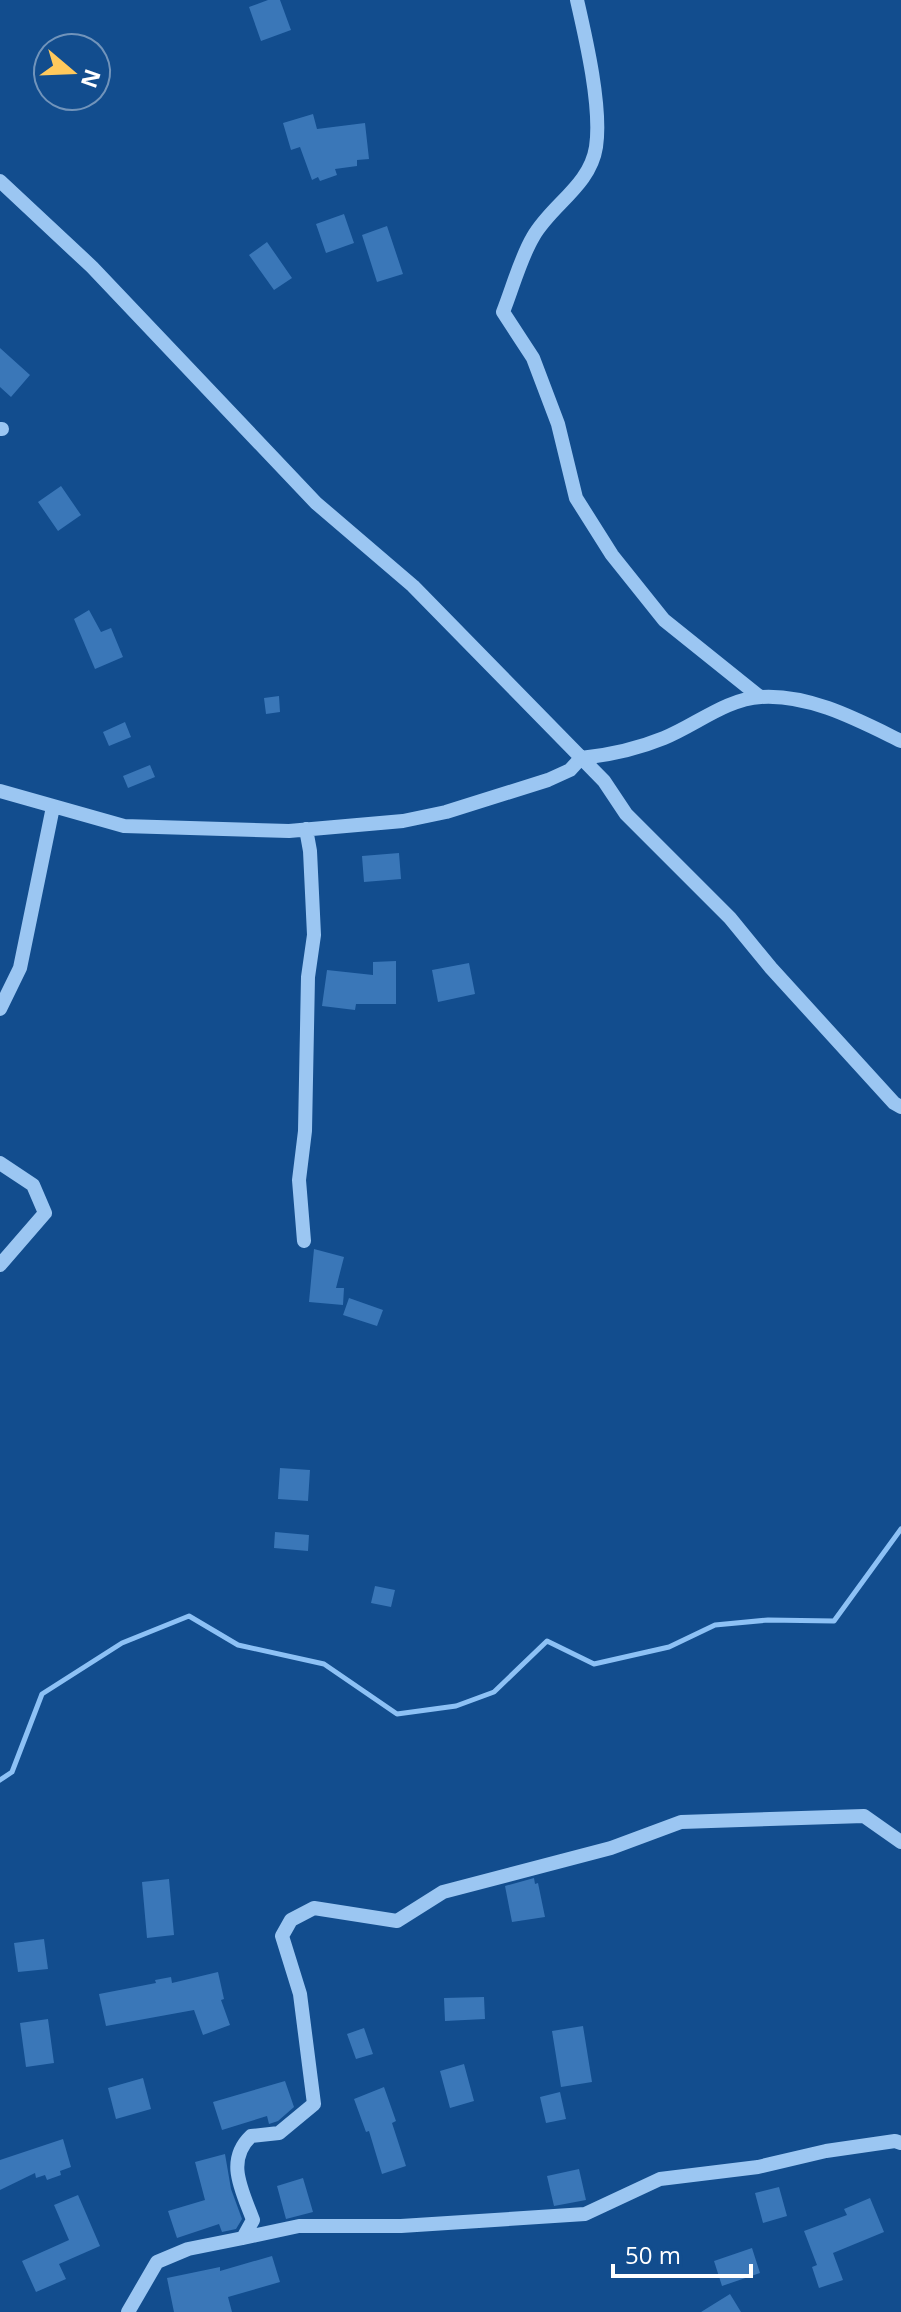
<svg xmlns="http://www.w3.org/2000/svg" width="901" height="2312" viewBox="0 0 901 2312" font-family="'Open Sans',sans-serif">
<rect width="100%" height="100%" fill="#124d8e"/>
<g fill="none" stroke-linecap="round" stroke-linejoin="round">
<!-- stream -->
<path stroke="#8dc1f5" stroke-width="5" d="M0 1780 12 1772 42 1694 122 1643 189 1616 238 1645 324 1664 397 1714 456 1706 494 1692 547 1641 594 1664 669 1647 715 1625 768 1620 834 1621 901 1529"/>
</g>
<!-- building -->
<path fill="#3a77b8" d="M268 0H280L291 30 261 41 249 7Z
M313 114 317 129 365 123 369 159 357 160V166L335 169 337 175 320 181 318 177 312 180 300 147 291 150 283 123Z
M344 214 354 243 326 253 316 224Z
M387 226 403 274 377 282 362 235Z
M267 242 292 278 274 290 249 255Z
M0 348 30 375 11 397 0 387Z
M61 486 81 515 58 531 38 502Z
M89 610 101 632 111 628 123 657 95 669 74 619Z
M279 696 280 712 266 714 264 698Z
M125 722 131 737 109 746 103 732Z
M150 765 155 777 128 788 123 776Z
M399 853 401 879 364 882 362 856Z
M396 961V1004H356L355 1010 322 1006 327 970 373 975V962Z
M469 963 475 994 438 1002 432 970Z
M314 1249 344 1257 336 1288H344L343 1305 309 1302Z
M349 1298 383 1310 377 1326 343 1315Z
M280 1468 310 1470 308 1501 278 1499Z
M275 1532 309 1535 308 1551 274 1548Z
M375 1586 395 1590 391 1607 371 1603Z
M534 1878 535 1884 538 1883 545 1917 512 1922 505 1886Z
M169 1879 174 1935 147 1938 142 1882Z
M44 1939 48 1969 18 1972 14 1943Z
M218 1972 224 1999 221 2000 230 2025 203 2035 194 2010 106 2026 99 1994 156 1983 155 1980 171 1977 172 1983Z
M484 1997 485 2019 445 2021 444 1998Z
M48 2019 54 2063 26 2067 20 2023Z
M583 2026 592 2082 561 2087 552 2031Z
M364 2028 373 2054 356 2059 347 2034Z
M464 2064 474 2101 450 2108 440 2071Z
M143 2078 151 2109 116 2119 108 2088Z
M285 2081 294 2107 278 2121 269 2124 267 2116 222 2130 213 2102Z
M384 2087 396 2121 392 2123 406 2166 382 2174 369 2131 366 2132 354 2099Z
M560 2092 566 2119 546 2123 540 2097Z
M63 2139 71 2167 60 2171 61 2175 47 2180 45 2175 36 2178 35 2173 0 2190V2160Z
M225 2154 231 2189 242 2219 236 2229 222 2232 219 2224 177 2238 168 2211 205 2200 195 2162Z
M579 2169 586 2200 554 2206 547 2176Z
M303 2178 313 2212 286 2219 277 2186Z
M779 2187 787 2216 763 2223 755 2193Z
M78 2195 100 2246 59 2264 66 2279 36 2292 22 2261 69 2240 54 2205Z
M870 2198 884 2232 833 2253 843 2280 819 2288 812 2267 817 2265 804 2231 847 2215 844 2209Z
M752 2248 760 2273 722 2286 714 2261Z
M272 2256 280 2282 228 2297 232 2312H174L167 2278 220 2267V2271Z
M730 2294 741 2312H701Z"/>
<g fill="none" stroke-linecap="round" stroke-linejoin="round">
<!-- minor -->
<path stroke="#9bc6f2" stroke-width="14" d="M577 0C586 39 602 108 596 147 590 186 551 205 533 237 520 259 513 287 503 312L533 358 558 424 576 498 612 555 664 620 760 697
M0 181 92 267 316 503 413 586 604 781 626 814 730 918 771 968 894 1103 901 1107
M0 429H2
M0 791 124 826 289 831 403 821 446 812 548 780 570 770 581 758C610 755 637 749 664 738 696 725 726 699 761 697 810 694 858 720 901 741
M0 1009 20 968 53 807
M0 1163 33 1185 45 1213 0 1265
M304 1241 299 1180 305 1131 308 977 314 935 310 851 306 829
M243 2238 299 2226H401L585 2214 660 2179 758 2167 826 2151 895 2141 901 2143
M128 2312 157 2262 188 2249 243 2238 253 2220C242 2190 225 2161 251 2136L279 2133 314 2104 300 1994 282 1936 291 1920 314 1908 397 1921 443 1892 611 1848 681 1822 864 1816 901 1842"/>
</g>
<!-- north arrow -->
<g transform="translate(72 72) rotate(109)"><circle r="38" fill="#124d8e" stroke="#7194bb" stroke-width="2"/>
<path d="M0-6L14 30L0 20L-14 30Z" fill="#ffc95c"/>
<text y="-12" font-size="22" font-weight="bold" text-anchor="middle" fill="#ffffff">N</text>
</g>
<!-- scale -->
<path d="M613 2264v12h138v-12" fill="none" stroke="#ffffff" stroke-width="4"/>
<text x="625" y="2264" font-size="24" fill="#ffffff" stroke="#124d8e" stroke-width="6" paint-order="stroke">50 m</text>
</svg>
